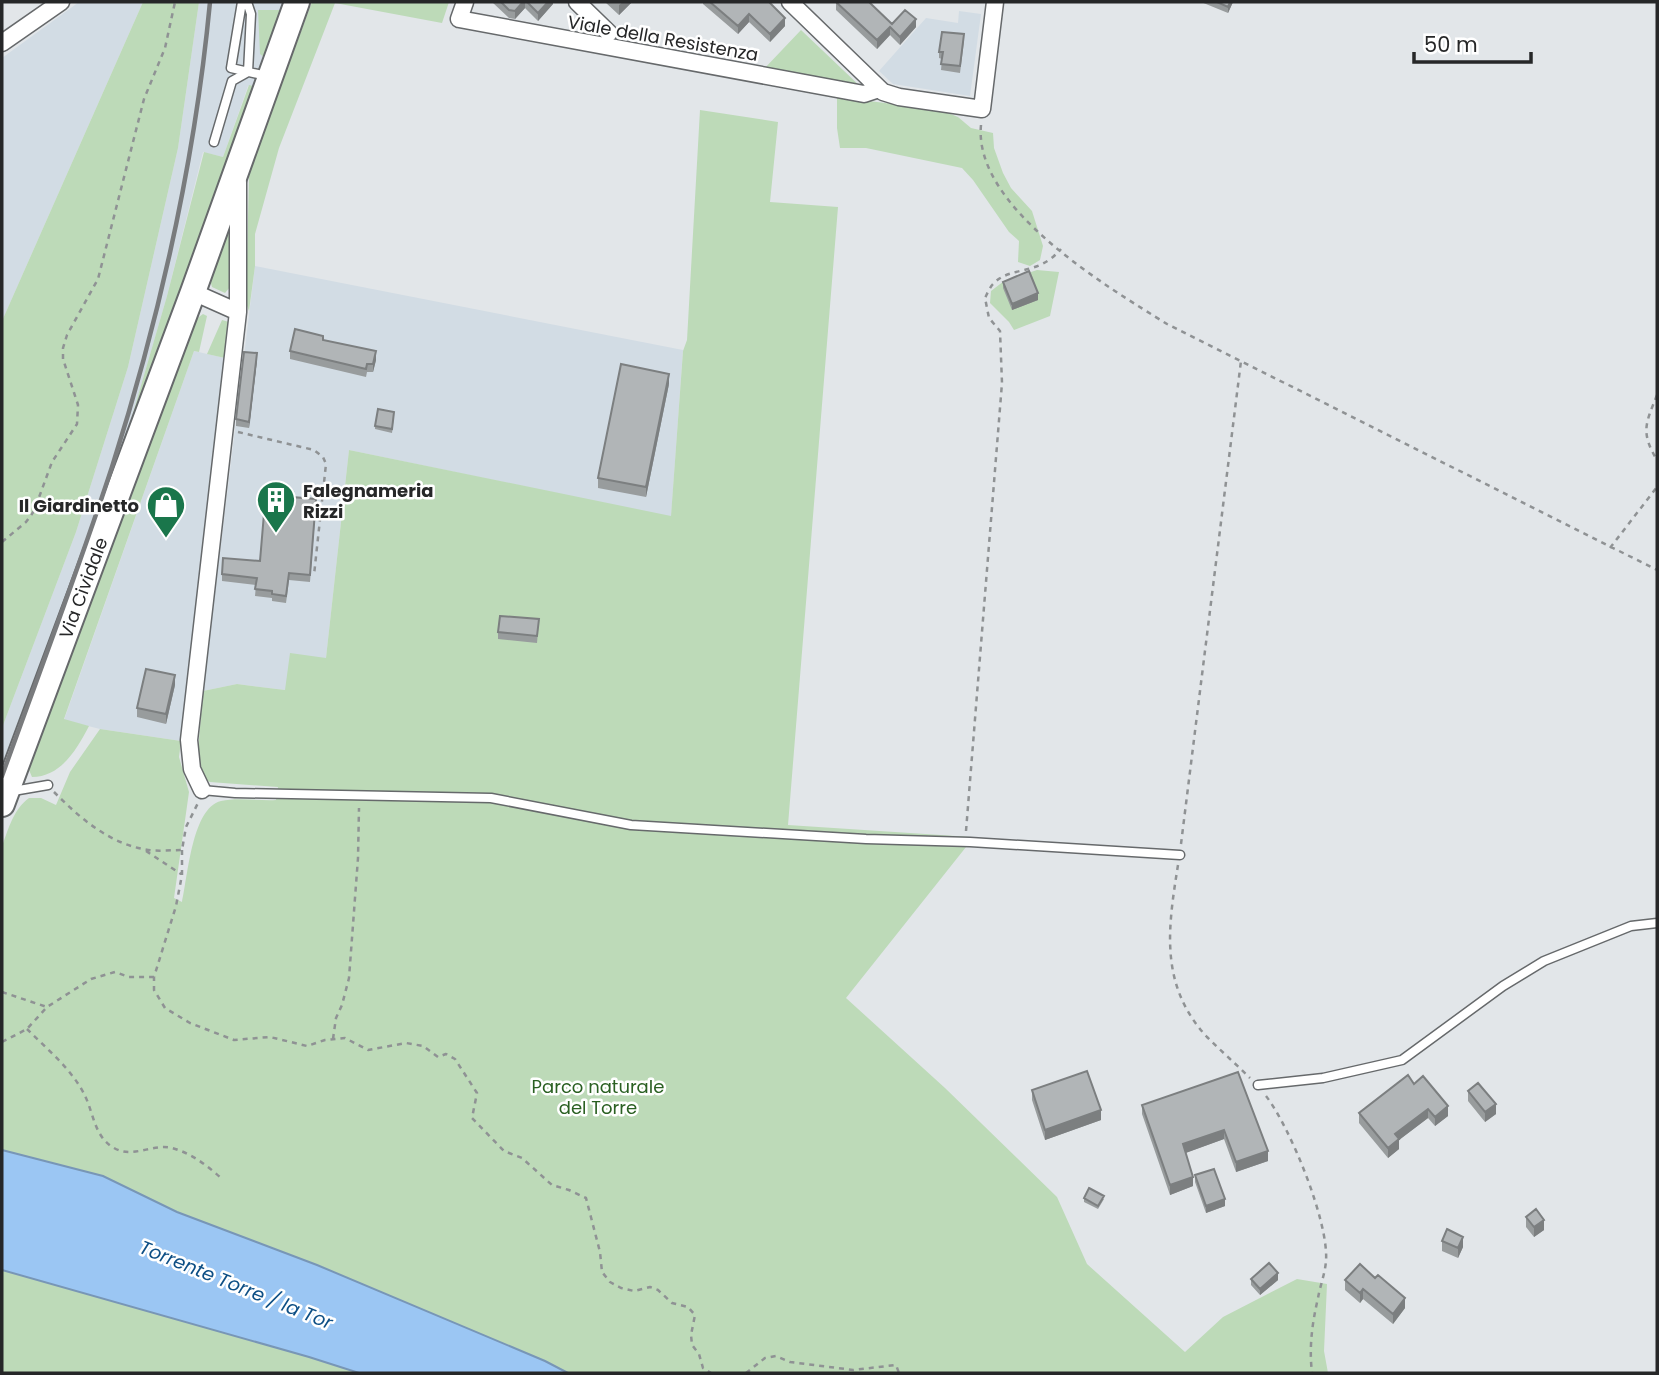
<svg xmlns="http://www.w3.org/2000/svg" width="1659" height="1375" viewBox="0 0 1659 1375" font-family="Poppins,sans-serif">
<rect width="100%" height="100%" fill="#e2e6e9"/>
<!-- built -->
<path fill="#d2dce4" d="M79 2H143L2 321V58Z
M199 2H288L257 87 248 86 223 157 203 152 167 296 122 451 2 786V728L76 532 128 367 178 148Z
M959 11 981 14 970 96 893 84 879 71 926 18 958 23Z
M255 266 683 350 671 517 349 450 326 658 285 690 237 684 203 691Z
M194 351 225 358 181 741 100 729 64 720Z"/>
<!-- green -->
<path fill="#bddab8" d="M143 2H199L178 148 128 367 76 532 2 728V321Z
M312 2H449L442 23 335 3 279 148 255 234V266L249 311 246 303 249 176 254 157Z
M258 10H281L265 58 260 54Z
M801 30 863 89 763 70Z
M249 85 257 87 122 451 167 296 204 152 223 157Z
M837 97 941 110 958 117 971 128 993 133 994 148 1003 173 1011 188 1032 211 1043 246 1040 260 1030 266 1018 262 1019 241 1009 232 973 180 962 168 866 148H840L837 128Z
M700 110 778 122 770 202 838 207 788 825 971 837 970 842 846 998 945 1088 1057 1197 1087 1264 1185 1352 1223 1317 1297 1279 1327 1284 1324 1351 1328 1373H568L545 1361 317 1265 177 1212 103 1176 2 1150V846C9 828 13 810 29 798H41L56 805 70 772 100 729 181 741 179 757 189 792 174 898 182 902C188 876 192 808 221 801 237 797 259 801 276 800L278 787 210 782 204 779 197 763 203 691 237 684 285 690 290 653 326 658 349 450 671 516 683 351 687 340Z
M231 221 230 287 225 293 212 287 209 276Z
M1037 270 1059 272 1050 316 1014 330 1009 322 990 303 991 291 1004 281Z
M203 314 207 316 199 352 194 351 64 719 89 726C77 749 61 777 32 777L29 770 192 322Z
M222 320 229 322 225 358 207 354Z
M2 1270 309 1357 359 1373H2Z"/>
<!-- water -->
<path fill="#9bc6f3" stroke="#7896b6" stroke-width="2" d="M2 1150 103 1176 177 1212 317 1265 545 1361 568 1373H359L309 1357 2 1270Z"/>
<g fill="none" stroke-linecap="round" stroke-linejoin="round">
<!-- service casing -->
<g stroke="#66696b" stroke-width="11">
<path id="service" d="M242 2 231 68 267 76
M247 2 251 14 248 72
M214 142 232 81 248 72
M202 790 235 793 491 798 631 825 866 839 970 842 1180 855
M13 791 48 785
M1258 1085 1323 1078 1402 1060 1503 986 1544 961 1631 926 1657 923"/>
</g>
<!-- minor casing -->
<g stroke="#66696b" stroke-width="19">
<path id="minor" d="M465 2 459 19 864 94 879 89
M577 2 609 33
M790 2 883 92 899 97 982 109 995 2
M2 43 61 2
M193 292 238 312
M202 790 192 769 189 740 238 312V182"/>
</g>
<!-- primary casing -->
<g stroke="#66696b" stroke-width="28">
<g id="primary">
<path id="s1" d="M2 804 193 292 297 2"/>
</g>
</g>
<!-- path -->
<path stroke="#8f9294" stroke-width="2.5" stroke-dasharray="5 5" stroke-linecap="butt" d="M981 125C973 207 1106 286 1167 324L1657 570
M1657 395C1646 423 1640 432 1657 460
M238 432 314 450 323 457 326 464 314 575
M2 542 26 522 34 511 52 462 77 424 78 405 63 359V348L67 335 98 279 144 99 165 48 175 2
M1610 548 1657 487
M54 792C79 817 107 842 143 849 155 852 170 850 182 850L186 827 198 803
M966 831 1002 383 1000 331 989 318 985 298C987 294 990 287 993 284 1011 265 1037 277 1061 249
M1181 844 1241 361
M182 850V875L176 906 154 977V990L165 1008 190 1023 234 1040 270 1037 307 1046 325 1040 345 1038 368 1050 406 1043 423 1046 438 1057 446 1054 455 1059 477 1093 472 1118 504 1151 522 1158 552 1185 569 1190 586 1198 600 1252 602 1272 610 1282 621 1288 634 1291 650 1287 658 1290 672 1303 688 1307 695 1315 691 1335 692 1345 699 1354 703 1368 711 1373
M146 851 181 874
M1178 865C1168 928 1159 985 1207 1037 1221 1051 1236 1064 1250 1078
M2 992 47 1007
M27 1029C47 1049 74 1071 86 1098 94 1116 95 1137 114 1148 133 1159 153 1143 172 1148 191 1153 208 1166 222 1179
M333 1039 336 1018 342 1005 349 978 358 858 359 808
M2 1042 27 1029 47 1007 91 979 115 972 129 977H154
M1266 1096C1290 1127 1329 1222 1326 1261 1325 1274 1320 1286 1318 1298 1312 1324 1309 1347 1312 1373
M746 1373 765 1358 776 1356 790 1362 853 1370 896 1365 899 1373"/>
<!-- service -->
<use href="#service" stroke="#fff" stroke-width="8"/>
<!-- minor -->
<use href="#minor" stroke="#fff" stroke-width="16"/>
<!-- primary -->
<use href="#primary" stroke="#fff" stroke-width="24"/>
<!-- rail -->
<path stroke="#797b7d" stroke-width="4.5" d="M2 776C39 673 78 571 112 467 160 316 195 160 210 2"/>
</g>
<!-- wall -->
<path fill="#989c9d" d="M492 2H553V4L538 21 525 8 515 19 509 18Z
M605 2H632L619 15Z
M703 2H769L785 26 770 42 749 22 738 34 703 4Z
M836 2 892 24 916 27 900 45 890 35 877 49 836 10Z
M1201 2H1233L1228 13Z
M964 41 960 73 941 70 942 59 939 58V52Z
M1003 282 1038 300 1012 310 1003 288Z
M323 340 376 360 373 372H367L366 377 290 359V351Z
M257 360 249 428 236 426V419Z
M669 384 646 497 598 488V478Z
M394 416 392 433 375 429V426Z
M293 497 316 506 310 582 289 580 286 603 272 601V598L255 596 256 585 222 581V574L260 561Z
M539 619 537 643 498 639V632Z
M175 685 166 724 137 717V708Z
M1238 1072 1268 1161 1236 1172 1224 1139 1185 1153 1193 1186 1170 1195 1142 1114V1105Z
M1414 1084 1448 1116 1435 1126 1428 1118 1399 1140V1149L1388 1158 1359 1123V1113Z
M1032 1090 1101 1120 1045 1140 1032 1100Z
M1468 1091 1496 1114 1485 1122 1468 1101Z
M1195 1175 1225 1206 1206 1213 1195 1182Z
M1084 1198 1104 1199 1098 1209 1084 1202Z
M1526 1217 1544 1230 1534 1237 1526 1227Z
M1442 1241 1463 1247 1458 1258 1442 1251Z
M1251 1279 1278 1280 1260 1295 1251 1285Z
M1345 1280 1405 1308 1393 1324 1363 1299 1360 1303 1345 1290Z"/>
<!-- shaded-wall -->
<path fill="#7c7f80" d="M523 2H525V8L515 19V11Z
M548 2H553V4L538 21V13Z
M623 2H632L619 15V5Z
M1230 2H1233L1228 13V7Z
M749 14V22L738 34V26Z
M785 18V26L770 42V34Z
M916 19V27L900 45V37Z
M890 27V35L877 49V40Z
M1038 293V300L1012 310V304Z
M376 351V360L373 372V364Z
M257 353V360L249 428V422Z
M669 374V384L646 497V487Z
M175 675V685L166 724V714Z
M1496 1104V1114L1485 1122V1112Z
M1448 1106V1116L1435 1126V1117Z
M1428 1109V1118L1399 1140V1149L1388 1158V1148L1395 1134Z
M1101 1110V1120L1045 1140V1130Z
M1224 1130V1139L1183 1154V1144Z
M1268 1151V1161L1236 1172V1162Z
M1193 1177V1186L1170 1195V1185Z
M1225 1199V1206L1206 1213V1206Z
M1544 1220V1230L1534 1237V1227Z
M1463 1237V1247L1458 1258V1248Z
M1278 1273V1280L1260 1295V1289Z
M1363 1289V1299L1360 1303V1293Z
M1405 1298V1308L1393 1324V1314Z"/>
<!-- building -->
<path fill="#b1b5b7" stroke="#7c7f80" stroke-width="2" d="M501 2H523L515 11 509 10Z
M527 2H548L538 13Z
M710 2H769L785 18 770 34 749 14 738 26Z
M836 2H869L892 24 905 10 916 19 900 37 890 27 877 40Z
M1217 2H1230L1228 7Z
M942 32 964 34 960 66 941 64 943 52H939Z
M1029 271 1038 293 1012 304 1003 282Z
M295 329 323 336V340L376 351 373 364H367L366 369 290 351Z
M244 352 257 353 249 422 236 419Z
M621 364 669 374 646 487 598 478Z
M378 409 394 412 392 429 375 426Z
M266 490 293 492 292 497 316 499 310 575 289 573 286 596 272 594V591L255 589 257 578 222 574 223 558 260 561Z
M500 616 539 619 537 636 498 632Z
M146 669 175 675 166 714 137 708Z
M1087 1071 1101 1110 1045 1130 1032 1090Z
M1238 1072 1268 1151 1236 1162 1224 1130 1183 1144 1193 1177 1170 1185 1142 1105Z
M1408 1075 1414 1084 1423 1076 1448 1106 1435 1117 1428 1109 1395 1134 1399 1139 1388 1148 1359 1113Z
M1478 1083 1496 1104 1485 1112 1468 1091Z
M1214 1169 1225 1199 1206 1206 1195 1175Z
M1089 1188 1104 1196 1098 1206 1084 1198Z
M1536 1209 1544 1220 1534 1227 1526 1217Z
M1447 1229 1463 1237 1458 1248 1442 1241Z
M1269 1263 1278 1273 1260 1289 1251 1279Z
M1360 1264 1375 1278 1378 1275 1405 1298 1393 1314 1363 1289 1360 1293 1345 1280Z"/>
<!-- icons -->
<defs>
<g id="building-pin" transform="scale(2.0125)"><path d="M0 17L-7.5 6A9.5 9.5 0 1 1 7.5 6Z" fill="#1a764b" stroke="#fff"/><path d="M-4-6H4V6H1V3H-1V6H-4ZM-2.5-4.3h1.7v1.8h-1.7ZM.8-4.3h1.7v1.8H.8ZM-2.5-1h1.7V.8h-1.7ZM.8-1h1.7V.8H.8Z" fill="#fff"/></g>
<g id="shop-pin" transform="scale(2.0125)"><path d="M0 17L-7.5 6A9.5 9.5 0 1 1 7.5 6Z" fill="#1a764b" stroke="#fff"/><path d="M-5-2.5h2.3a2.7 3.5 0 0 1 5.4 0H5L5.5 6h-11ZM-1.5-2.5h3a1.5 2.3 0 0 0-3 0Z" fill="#fff"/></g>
</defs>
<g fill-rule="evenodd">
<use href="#building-pin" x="276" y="500"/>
<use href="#shop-pin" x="166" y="505"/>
</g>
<g text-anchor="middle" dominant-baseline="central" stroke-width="5" stroke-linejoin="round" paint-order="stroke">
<!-- street labels -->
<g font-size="18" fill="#262728" stroke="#fff">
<text transform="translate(663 38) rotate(10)">Viale della Resistenza</text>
<text stroke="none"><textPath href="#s1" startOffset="231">Via Cividale</textPath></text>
</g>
<!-- poi labels -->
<g font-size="18" font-weight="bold" fill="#262728" stroke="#fff" text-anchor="start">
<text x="303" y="490">Falegnameria<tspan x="303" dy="21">Rizzi</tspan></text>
<text x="139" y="505" text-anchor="end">Il Giardinetto</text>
</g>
<!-- park labels -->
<g font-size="18" fill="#2a6022" stroke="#fff">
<text x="598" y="1086">Parco naturale<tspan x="598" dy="21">del Torre</tspan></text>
</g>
<!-- water labels -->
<g font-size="19" font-style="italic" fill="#0e4f85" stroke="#fff">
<text transform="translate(236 1285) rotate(22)">Torrente Torre / la Tor</text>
</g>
</g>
<!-- border -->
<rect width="1659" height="1375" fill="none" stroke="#262728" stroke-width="7"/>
<!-- scale -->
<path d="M1414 52v10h117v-10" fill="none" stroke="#262728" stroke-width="3.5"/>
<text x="1424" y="52" font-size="21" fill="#262728" stroke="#ffffff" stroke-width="5" paint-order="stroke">50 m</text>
</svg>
